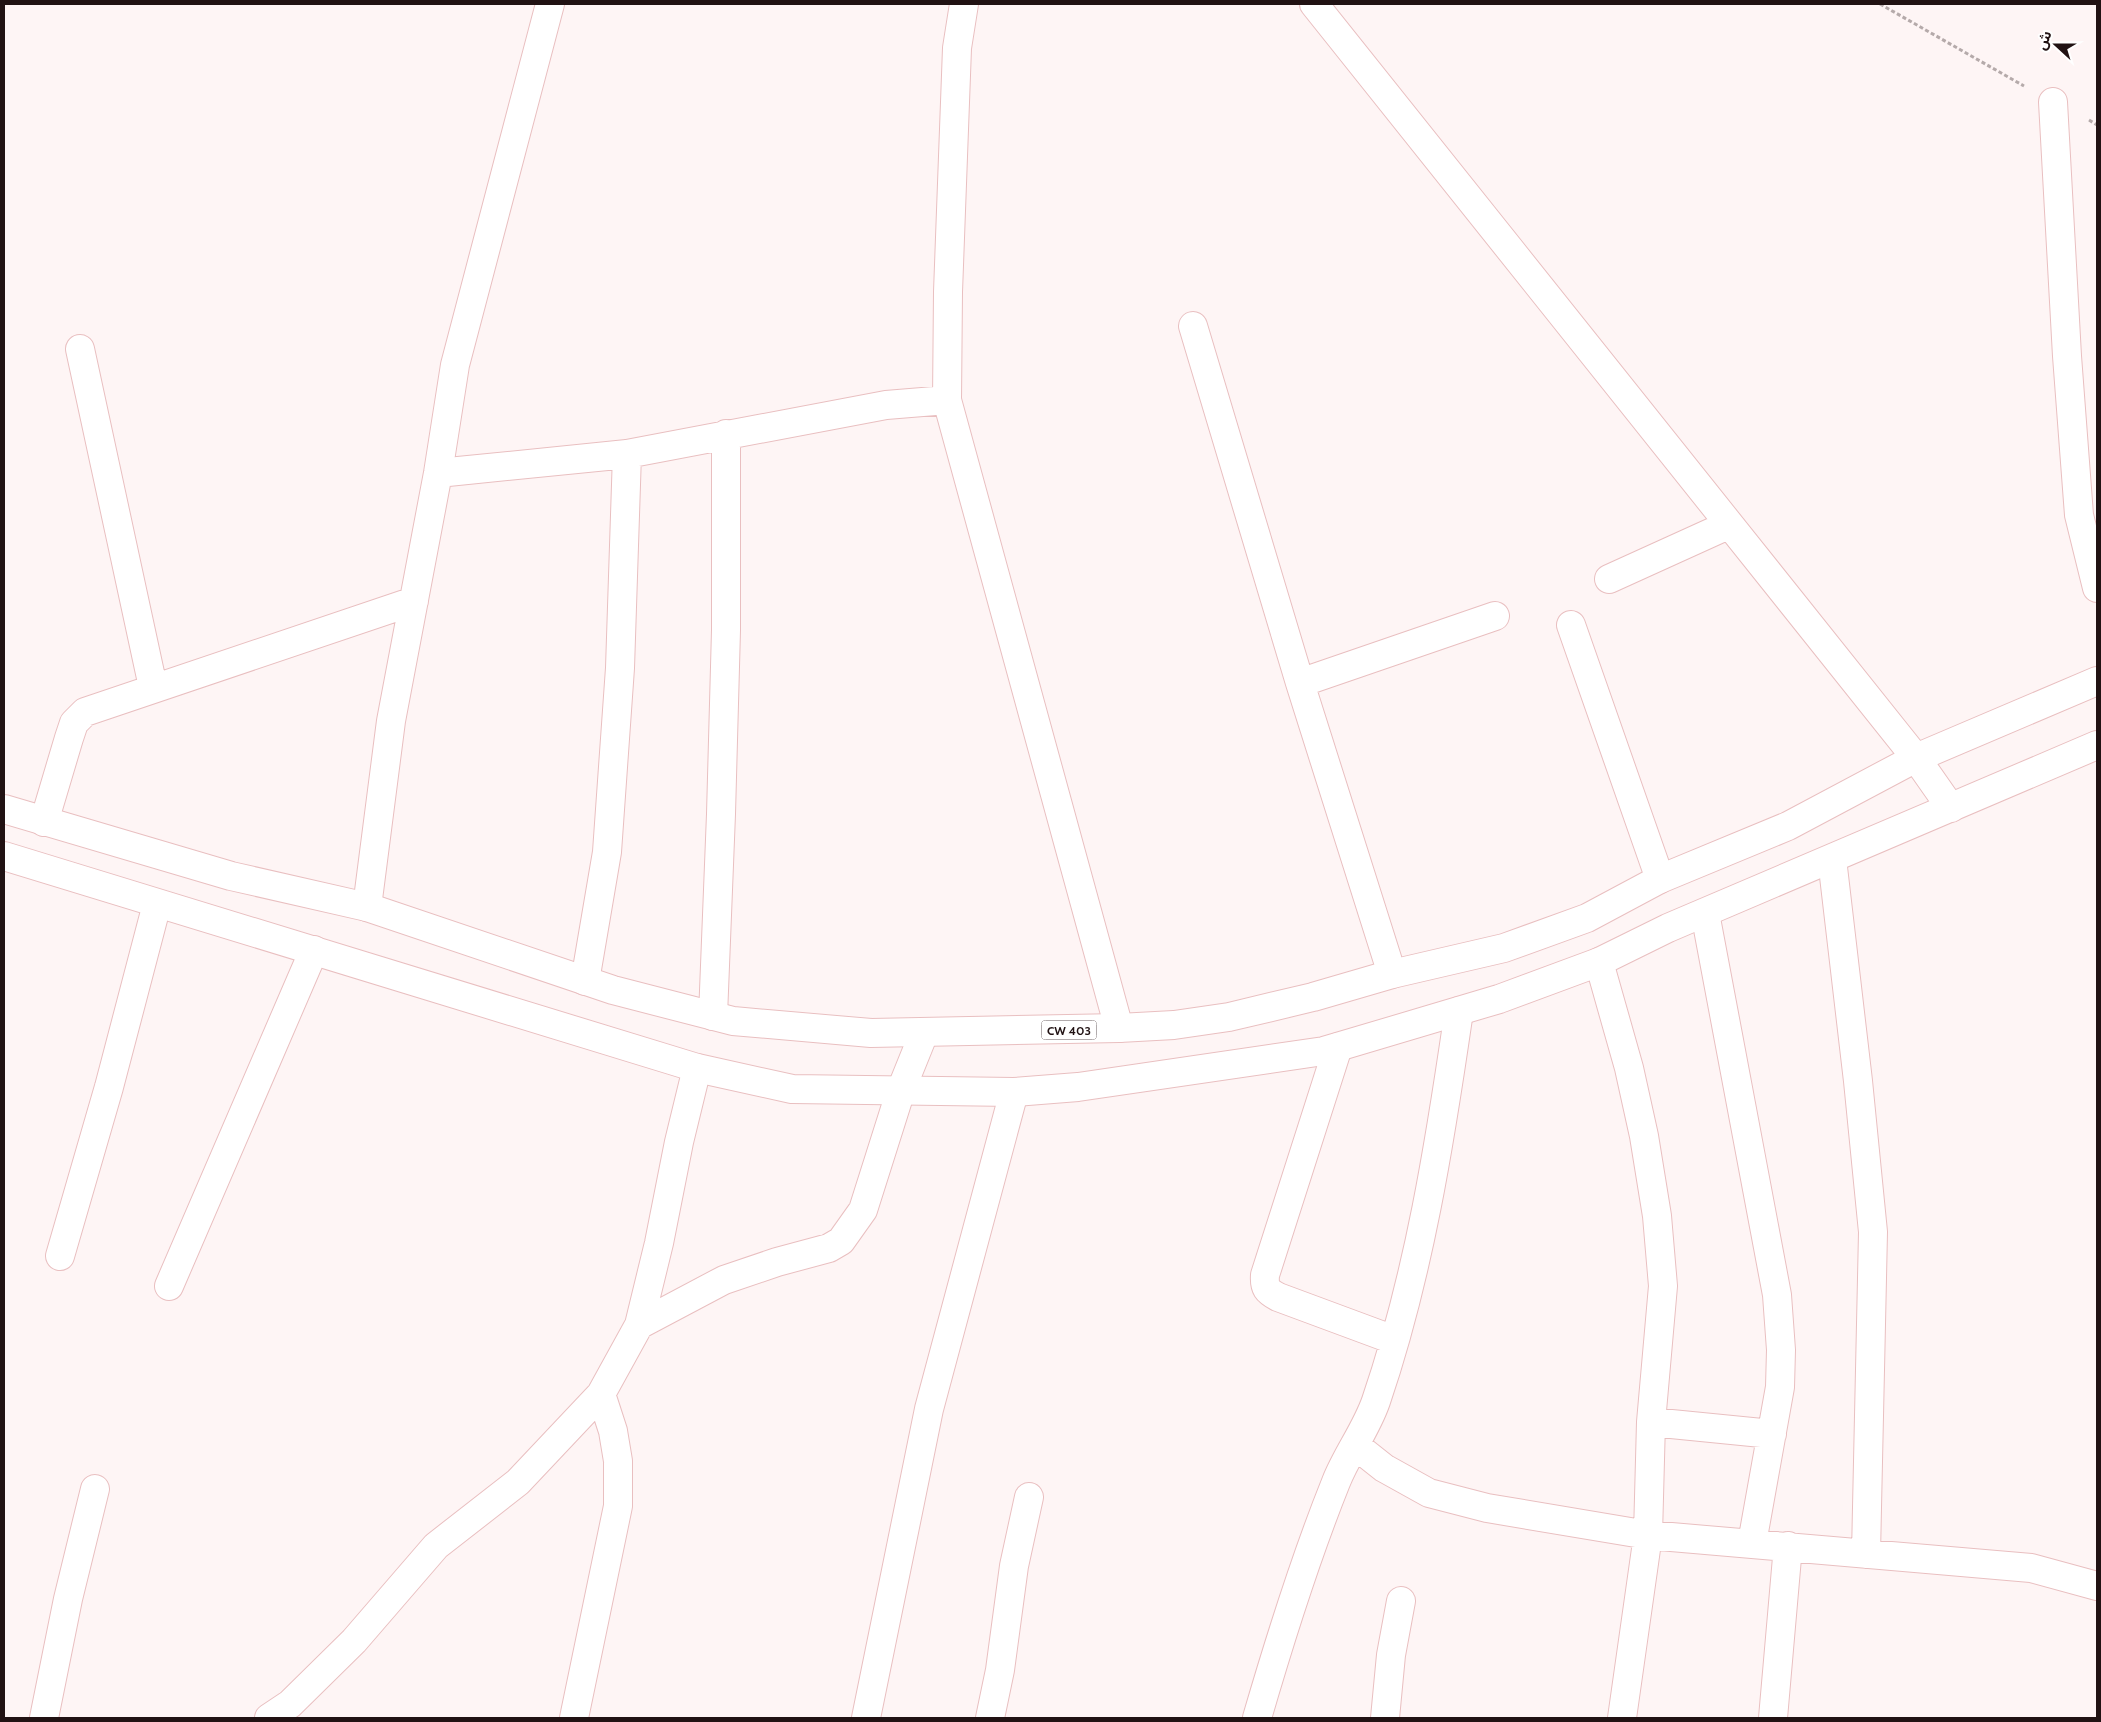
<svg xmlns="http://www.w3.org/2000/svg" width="2101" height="1722" viewBox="0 0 2101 1722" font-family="Cabin,'Noto Sans Arabic',sans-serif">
<rect width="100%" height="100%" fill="#fef5f5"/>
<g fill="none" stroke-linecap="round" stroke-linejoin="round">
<!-- minor casing -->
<g stroke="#e9bfc0" stroke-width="30">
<path id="minor" d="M964 4 957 48 948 292 947 400 1119 1028
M1314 4 1916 758 1951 808
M2053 102 2067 356 2079 515 2097 588
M1193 326 1300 683 1392 974
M80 349 153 687
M438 473 627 454 886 405 947 400
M1609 579 1728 525
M1571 625 1660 879
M1300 683 1495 616
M44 822 69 738 74 723 85 712 414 601
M1832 859 1858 1081 1873 1232 1866 1554
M367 907 391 721 438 473 455 365 550 4
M1705 913 1777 1295 1781 1350 1780 1387 1752 1543
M1599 962 1629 1068 1644 1136 1657 1216 1663 1286 1651 1422 1648 1535 1622 1718
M585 981 607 852 620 668 627 454
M713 1016 721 814 726 630V434
M1338 1047 1265 1275C1264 1288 1267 1291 1278 1297L1394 1340
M60 1256 109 1087 157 904
M169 1286 314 950
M639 1325 724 1280 777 1262 829 1248 841 1241 863 1210 901 1090 924 1033
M1651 1422 1772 1434
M1355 1445 1384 1468 1429 1493 1487 1508 1648 1535 2031 1568 2097 1586
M44 1718 68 1599 95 1489
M269 1718 290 1704 354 1641 436 1546 518 1482 601 1394 639 1325 659 1243 679 1142 697 1068
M574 1718 618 1506V1461L613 1431 601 1394
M866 1718 929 1409 1014 1092
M990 1718 1000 1670 1014 1566 1029 1497
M1257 1718C1280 1639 1305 1559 1336 1482 1347 1454 1366 1430 1376 1401 1419 1275 1440 1142 1459 1011
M1385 1718 1391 1655 1401 1601
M1773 1718 1788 1546"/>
</g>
<!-- major casing -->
<g stroke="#e9bfc0" stroke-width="30">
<path id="major" d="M4 809 231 876 367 907 613 990 733 1021 871 1033 1119 1028 1174 1025 1229 1017 1313 997 1392 974 1504 948 1587 918 1660 879 1788 826 1916 758 2097 681
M4 856 697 1068 792 1089 1014 1092 1078 1087 1324 1051 1499 999 1599 962 1668 928 2097 745"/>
</g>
<!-- path -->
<path stroke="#b5aaaa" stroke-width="3" stroke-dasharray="4 2.5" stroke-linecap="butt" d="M1880 4 2024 86
M2089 120 2097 125"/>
<!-- minor -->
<use href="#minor" stroke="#fff" stroke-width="28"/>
<!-- major -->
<use href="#major" stroke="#fff" stroke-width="28"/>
</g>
<g text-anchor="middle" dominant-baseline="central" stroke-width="4.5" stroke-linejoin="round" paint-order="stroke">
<!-- shield labels -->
<rect fill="#fff" stroke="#64595a" stroke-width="1" x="1041.5" y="1020.5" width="55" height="19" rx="4"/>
<g font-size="12" font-weight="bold" fill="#211213">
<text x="1069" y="1030">CW 403</text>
</g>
</g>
<!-- border -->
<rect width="2101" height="1722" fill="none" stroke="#211213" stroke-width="10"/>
<!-- north arrow -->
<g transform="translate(2056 45) rotate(291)" stroke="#ffffff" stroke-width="4" paint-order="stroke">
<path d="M0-4L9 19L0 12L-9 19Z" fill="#211213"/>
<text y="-8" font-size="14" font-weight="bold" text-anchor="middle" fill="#211213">ش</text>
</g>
</svg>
